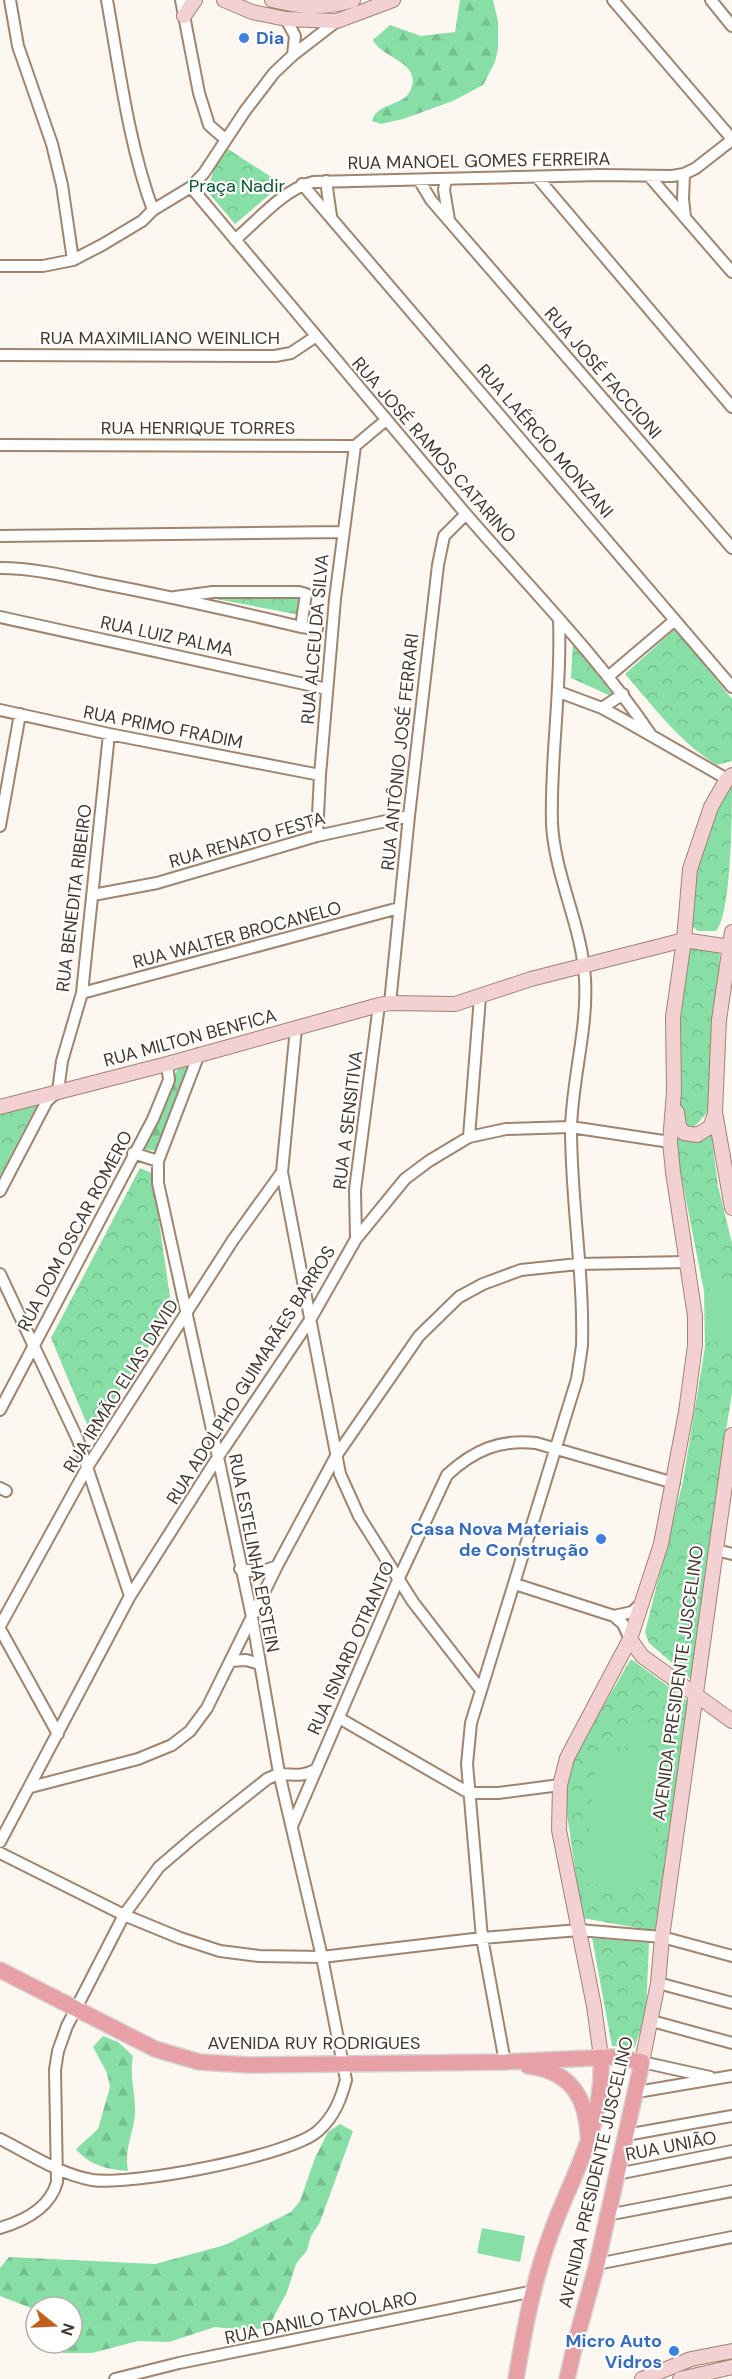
<svg xmlns="http://www.w3.org/2000/svg" width="732" height="2379" viewBox="0 0 732 2379" font-family="'DM Sans',sans-serif">
<defs>
<pattern id="forest-firs" width="22" height="20" patternUnits="userSpaceOnUse" patternTransform="scale(1.5)"><rect width="22" height="20" fill="#87dfa6"/><path d="M5 1l3.5 6h-7zM16 11l3.5 6h-7z" fill="#76c08f"/></pattern>
<pattern id="park-crowns" width="20" height="18" patternUnits="userSpaceOnUse" patternTransform="scale(1.5)"><rect width="20" height="18" fill="#87dfa6"/><path d="M2 6a3 3 0 1 1 6 0M12 15a3 3 0 1 1 6 0" fill="none" stroke="#76c08f"/></pattern>
</defs>
<rect width="100%" height="100%" fill="#fdf7f2"/>
<!-- forest -->
<path fill="url(#forest-firs)" d="M460 0H493L498 21V48L495 62 483 85 453 101 403 119 381 124 372 121C376 102 405 107 411 89 422 62 381 58 373 40L390 25 421 36 455 32Z
M181 1062 193 1064 159 1151 139 1149Z
M103 2036 118 2042 133 2056C129 2076 136 2095 135 2114 133 2136 124 2147 128 2171 107 2169 90 2166 76 2149L98 2129 110 2087 107 2073 93 2047Z
M340 2124 353 2131 320 2222 311 2236 307 2250 296 2264 287 2292 268 2328 247 2330 215 2327 169 2342 138 2341 92 2353H63L53 2343H72V2307H36V2310L0 2296V2268L9 2257 155 2264 225 2245 291 2212 300 2201 315 2158 328 2132Z"/>
<!-- park -->
<path fill="url(#park-crowns)" d="M228 149 282 184 235 224 207 191 214 169Z
M304 593 300 615 216 599Z
M675 629 732 699V761L717 765C681 744 653 706 625 674Z
M573 642 615 698 571 678Z
M732 779C732 809 732 914 716 931H698L692 926 690 917 694 870 701 840Z
M689 946 716 947 720 955 710 1105 706 1114 694 1127H687L678 1118 680 1029Z
M39 1101 0 1176V1114Z
M711 1132 718 1186 732 1243V1393L722 1456 693 1681 649 1643 645 1632 683 1481 705 1347 704 1291 676 1149V1134Z
M140 1168 152 1173 172 1311 91 1434 51 1338Z
M631 1659 688 1701 655 1931 582 1918 565 1800 567 1780 574 1756Z
M592 1938 649 1943 646 2012 635 2047 612 2046Z"/>
<!-- garden -->
<path fill="#87dfa6" d="M709 1283H732V1343L708 1342Z
M618 1724 652 1728 649 1751 615 1746Z
M597 1753 663 1760 649 1890 584 1883Z
M482 2228 525 2236 520 2262 477 2253Z"/>
<g fill="none" stroke-linecap="round" stroke-linejoin="round">
<!-- street casing -->
<g stroke="#9f846e" stroke-width="14">
<path id="street" d="M10 0 18 46 52 144 62 185 73 260
M107 0C119 67 129 146 153 210
M181 0 199 93 209 125 225 139
M613 0 732 139
M711 0 732 26
M286 19 295 36 293 55
M684 174 683 199 685 217
M649 176 732 272
M537 177 732 407
M446 179 444 190 449 220
M419 180 431 200 732 548
M326 181 331 216
M302 184 732 687
M191 187C282 296 373 405 465 513 528 586 597 655 651 735
M235 240C258 220 284 189 313 182L601 175 672 176 684 174 696 168 732 140
M0 266H43L73 260 102 245 142 221 153 210 191 187 204 173 245 111 274 73 293 55 337 21
M0 355 275 356 291 353 315 337
M0 445 355 446 386 420
M0 536 342 532
M0 568C33 568 67 576 99 583 167 596 234 611 301 627L306 594 299 592H213L175 597
M0 617 327 689
M301 627 317 629
M609 676 675 620
M559 692 602 708 624 720 727 779
M602 708 623 694
M0 710 109 734 320 775
M0 826 20 714
M317 836 320 775 335 599 355 446
M93 895 157 883 317 836 409 816
M82 993 399 908
M390 1003 409 816 438 565 444 536 466 514
M296 1028 282 1172 340 1474 359 1516 413 1602 481 1690
M469 1137 480 997
M133 1153 158 1161
M0 1191 47 1101 58 1091 62 1061 82 993 109 734
M356 1239 355 1190 379 1005
M0 1274 78 1440 130 1596
M0 1410 153 1119 169 1080 167 1064
M0 1488 6 1491
M716 1550 732 1554
M240 1569 261 1572 277 1566
M515 1584 614 1616 623 1624 630 1639
M614 1616 632 1612 641 1604
M0 1626 88 1466 233 1240 282 1172
M0 1629 58 1734
M230 1661 246 1660 260 1664
M339 1718 469 1793H498L560 1785
M31 1787 138 1759 172 1745 190 1731 207 1708 277 1566 336 1456 419 1336 459 1297 483 1284 521 1270 578 1264 688 1262
M292 1826 399 1578 447 1475C474 1450 500 1439 536 1443L674 1483
M0 1842 130 1596 218 1457 310 1320 356 1239 405 1179 429 1161 469 1137 506 1129 571 1127 670 1142
M0 1853 124 1915 180 1938 220 1951 259 1956 322 1957 482 1938 579 1930 662 1937 732 1956
M658 1983 732 2003
M652 2021 732 2043
M505 2062 482 1938 467 1764 471 1723 577 1379 582 1346C584 1274 571 1201 571 1129 572 1079 588 1029 585 979 582 926 555 877 552 824 550 756 562 689 559 620
M642 2062 710 2077
M637 2092 732 2076
M626 2135 732 2116
M0 2139C30 2154 59 2174 92 2180 131 2186 290 2156 318 2131 334 2117 341 2099 346 2080L322 1957 279 1773 252 1617 218 1457 158 1183V1161L199 1054
M617 2174 732 2151
M607 2215 732 2191
M0 2228C24 2221 50 2208 57 2182L55 2070 58 2051 67 2026 124 1915 159 1867 194 1837 267 1779C287 1768 294 1781 315 1770
M597 2264 732 2237
M115 2379 179 2363 534 2291"/>
</g>
<!-- secondary casing -->
<g stroke="#9f846e" stroke-width="16">
<path id="secondary" d="M224 0 252 12 286 19 337 21 393 0
M272 0C300 7 325 9 353 0
M184 16 195 0
M732 932 719 1020 715 1112 732 1208
M0 1107 167 1064 379 1005 390 1003 455 1004 531 979 684 940 730 947
M677 1112 679 1126 684 1133 697 1135 710 1127 715 1114
M630 1639 642 1656 732 1721
M601 2057 594 2006 559 1830 560 1785 567 1758 630 1639 661 1544 686 1412 695 1345V1316L673 1172 670 1142 674 1092 673 1017 684 940 690 869 711 807 727 779 732 775
M642 2062 658 1983 662 1937 732 1435
M642 2379 691 2359 732 2351
M680 2379 732 2367"/>
</g>
<!-- primary casing -->
<g stroke="#d6d3d1" stroke-width="18">
<path id="primary" d="M0 1970 155 2049 199 2062 249 2065 505 2062 614 2057 642 2062 597 2264 576 2340 567 2379
M528 2066C569 2071 586 2095 588 2135
M516 2379C524 2331 533 2282 550 2236 573 2171 604 2130 601 2057"/>
</g>
<!-- street -->
<use href="#street" stroke="#fff" stroke-width="10"/>
<!-- secondary -->
<use href="#secondary" stroke="#f3d0d2" stroke-width="14"/>
<!-- primary -->
<use href="#primary" stroke="#e6a0a6" stroke-width="15"/>
</g>
<!-- markers -->
<g fill="#3f7fe0" stroke="#fff" stroke-width="2">
<circle cx="244" cy="38" r="6"/>
<circle cx="601" cy="1539" r="6"/>
<circle cx="674" cy="2351" r="6"/>
</g>
<g text-anchor="middle" dominant-baseline="central" stroke-width="4.5" stroke-linejoin="round" paint-order="stroke">
<!-- shop labels -->
<g font-size="18" font-weight="bold" fill="#366cbe" stroke="#fff" text-anchor="end">
<text x="256" y="38" text-anchor="start">Dia</text>
<text x="589" y="1529">Casa Nova Materiais<tspan x="589" dy="21">de Construção</tspan></text>
<text x="662" y="2341">Micro Auto<tspan x="662" dy="21">Vidros</tspan></text>
</g>
<!-- street labels -->
<g font-size="18" fill="#43372e" stroke="#fff">
<text transform="translate(479 161) rotate(-1)">RUA MANOEL GOMES FERREIRA</text>
<text x="160" y="338">RUA MAXIMILIANO WEINLICH</text>
<text transform="translate(603 373) rotate(49)">RUA JOSÉ FACCIONI</text>
<text x="198" y="428">RUA HENRIQUE TORRES</text>
<text transform="translate(545 441) rotate(49)">RUA LAÉRCIO MONZANI</text>
<text transform="translate(434 450) rotate(49)">RUA JOSÉ RAMOS CATARINO</text>
<text transform="translate(167 636) rotate(12)">RUA LUIZ PALMA</text>
<text transform="translate(315 639) rotate(-85)">RUA ALCEU DA SILVA</text>
<text transform="translate(163 727) rotate(11)">RUA PRIMO FRADIM</text>
<text transform="translate(400 752) rotate(-84)">RUA ANTÔNIO JOSÉ FERRARI</text>
<text transform="translate(247 840) rotate(-16)">RUA RENATO FESTA</text>
<text transform="translate(74 898) rotate(-83)">RUA BENEDITA RIBEIRO</text>
<text transform="translate(237 935) rotate(-15)">RUA WALTER BROCANELO</text>
<text transform="translate(190 1038) rotate(-15)">RUA MILTON BENFICA</text>
<text transform="translate(348 1120) rotate(-83)">RUA A SENSITIVA</text>
<text transform="translate(75 1231) rotate(-62)">RUA DOM OSCAR ROMERO</text>
<text transform="translate(251 1375) rotate(-58)">RUA ADOLPHO GUIMARÃES BARROS</text>
<text transform="translate(121 1386) rotate(-58)">RUA IRMÃO ELIAS DAVID</text>
<text transform="translate(254 1553) rotate(79)">RUA ESTELINHA EPSTEIN</text>
<text transform="translate(351 1648) rotate(-66)">RUA ISNARD OTRANTO</text>
<text transform="translate(678 1683) rotate(-82)">AVENIDA PRESIDENTE JUSCELINO</text>
<text x="314" y="2043">AVENIDA RUY RODRIGUES</text>
<text transform="translate(671 2146) rotate(-11)">RUA UNIÃO</text>
<text transform="translate(596 2172) rotate(-77)">AVENIDA PRESIDENTE JUSCELINO</text>
<text transform="translate(321 2318) rotate(-12)">RUA DANILO TAVOLARO</text>
</g>
<!-- park labels -->
<g font-size="18" fill="#08552f" stroke="#fff">
<text x="237" y="186">Praça Nadir</text>
</g>
</g>
<!-- north arrow -->
<g transform="translate(54 2325) rotate(108)"><circle r="28" fill="#ffffff" stroke="#b4afab" stroke-width="1.5"/>
<path d="M0-4.5L10 22L0 15L-10 22Z" fill="#c0611b"/>
<text y="-9" font-size="16" font-weight="bold" text-anchor="middle" fill="#43372e">N</text>
</g>
</svg>
